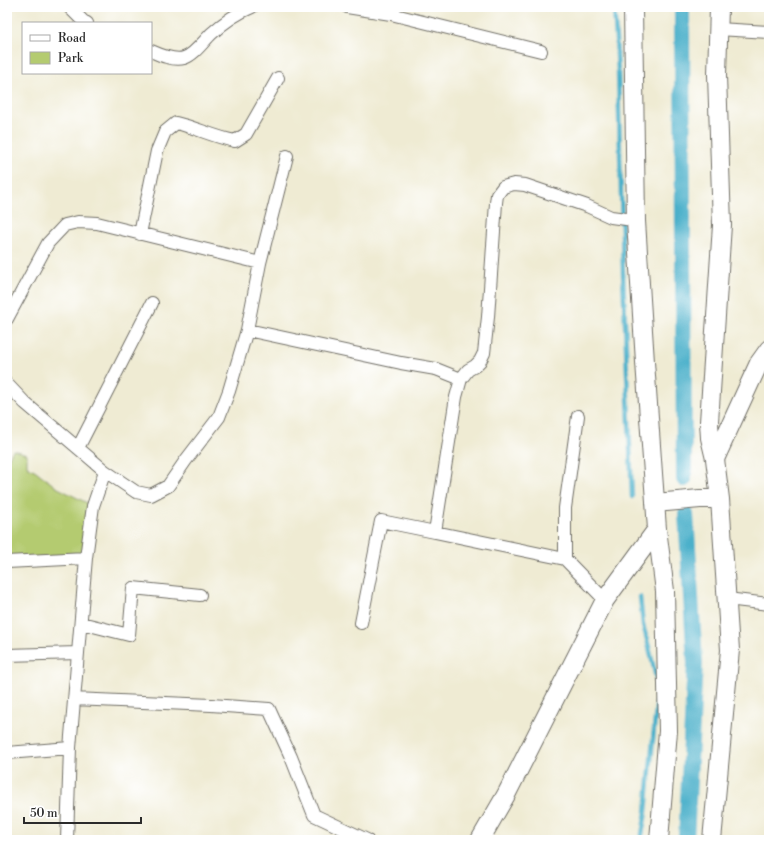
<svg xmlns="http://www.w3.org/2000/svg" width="776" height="847" viewBox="0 0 776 847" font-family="'Libre Bodoni',serif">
<rect width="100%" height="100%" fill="#fff"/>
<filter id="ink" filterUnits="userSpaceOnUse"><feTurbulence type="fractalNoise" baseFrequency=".025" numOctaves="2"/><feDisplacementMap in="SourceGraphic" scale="8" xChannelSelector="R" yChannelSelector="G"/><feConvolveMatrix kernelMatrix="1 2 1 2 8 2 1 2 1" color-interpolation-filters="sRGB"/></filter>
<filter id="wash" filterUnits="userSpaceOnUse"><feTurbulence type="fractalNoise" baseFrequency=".012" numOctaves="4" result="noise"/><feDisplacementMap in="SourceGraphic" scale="16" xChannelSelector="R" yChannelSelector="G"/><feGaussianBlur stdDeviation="0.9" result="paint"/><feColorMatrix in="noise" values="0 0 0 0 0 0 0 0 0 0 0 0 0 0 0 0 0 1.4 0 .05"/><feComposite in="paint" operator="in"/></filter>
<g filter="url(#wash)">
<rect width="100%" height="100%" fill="#efebd3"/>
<!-- green -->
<path fill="#b4cb70" stroke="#707b4e" d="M13 450 27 454V466L36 471 56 487 93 506 86 558 7 562V461Z"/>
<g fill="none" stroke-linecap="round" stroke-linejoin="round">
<!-- stream -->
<path stroke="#4bb0ca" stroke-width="4.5" d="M614 7 618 71 623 273 632 497
M640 597 643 625 649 647 656 678 657 698 646 812 641 840"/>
<!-- canal -->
<path stroke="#4bb0ca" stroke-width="16" d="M682 7 684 479
M686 840 695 663 686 514"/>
</g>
</g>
<g filter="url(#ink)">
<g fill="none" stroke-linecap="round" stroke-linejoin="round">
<!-- street casing -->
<g stroke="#706e66" stroke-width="14">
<path id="street" d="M69 7 83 21 87 23
M347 7 391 14 541 51
M718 29 769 32
M151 51C160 55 174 61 184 58 194 55 203 42 211 34 223 23 237 13 252 7
M140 234 157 151 165 132 176 123C197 128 214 137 235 141L246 134 278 78
M7 319 48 243 65 225 78 222 97 223 260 263
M247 330 401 363 436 369 461 379
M7 384 25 403 105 471 93 506 86 558 70 748 67 840
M78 448 152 303
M105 471 136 492 151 495 168 486 186 460 219 417 229 391 247 330 260 263 287 156
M565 559V508L578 416
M7 562 86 558
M727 599 769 604
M605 600 565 559 435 532 456 397 461 379 468 370 475 366 480 361 484 353 488 317 496 203 497 195 503 187 514 184 525 185 587 206 611 217 626 219 636 221
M81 623 129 635 133 588 200 595
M361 623 381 521 435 532
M7 655 78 653
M74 699 211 705 269 709 291 757 314 815 367 840
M7 753 70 748"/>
</g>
<!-- secondary casing -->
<g stroke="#706e66" stroke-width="20">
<path id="secondary" d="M633 7 636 221 645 362 657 529 665 591 668 731 659 840
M715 459 759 363 769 349
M655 503 700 499H720
M480 840 506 795 605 600 657 529
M712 840 730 650 720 499 715 459 710 438 709 422 722 225 717 75 719 7"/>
</g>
<!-- street -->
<use href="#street" stroke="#fff" stroke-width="12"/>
<!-- secondary -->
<use href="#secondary" stroke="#fff" stroke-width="18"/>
</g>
</g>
<!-- margin -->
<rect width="776" height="847" fill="none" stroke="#fff" stroke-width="24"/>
<!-- legend -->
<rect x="22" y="22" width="130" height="52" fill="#ffffff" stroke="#aaaaaa"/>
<rect x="30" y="35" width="20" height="6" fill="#ffffff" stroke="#aaaaaa"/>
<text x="58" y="42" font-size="12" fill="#2b2b2b">Road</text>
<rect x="30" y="52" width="20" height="12" fill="#b4cb70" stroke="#aaaaaa"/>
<text x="58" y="62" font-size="12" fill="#2b2b2b">Park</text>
<!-- scale -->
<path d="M24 817v6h117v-6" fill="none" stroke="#2b2b2b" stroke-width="2"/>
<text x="30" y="817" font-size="12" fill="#2b2b2b" stroke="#ffffff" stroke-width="3" paint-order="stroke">50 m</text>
</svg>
